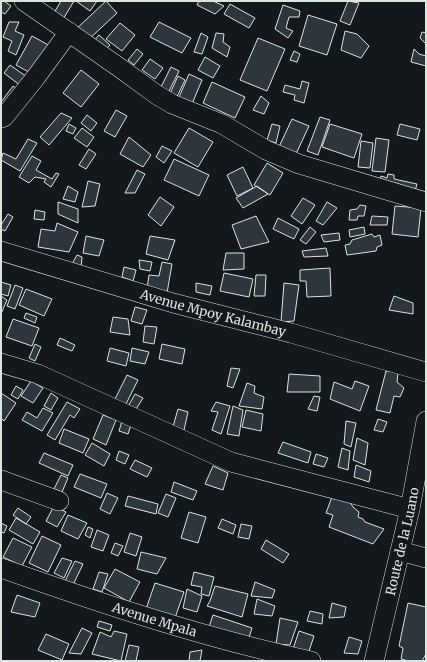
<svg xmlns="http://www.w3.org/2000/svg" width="427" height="662" viewBox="0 0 427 662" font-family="Merriweather,serif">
<rect width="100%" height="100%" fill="#14181c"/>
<!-- building -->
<path fill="#2c363c" stroke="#d8e6dc" d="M1 1H4L11 6 5 14 1 12Z
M61 1H74L62 21 51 18Z
M76 1H97L90 11Z
M106 1 117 13 87 41 73 32Z
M199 1H213L224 6 215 14 197 5Z
M348 1 359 3 350 25 340 21Z
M230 4 255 18 249 28 224 14Z
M283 5 300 11 299 17H289L286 28 293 31 288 38 275 29Z
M308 15 337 24 327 55 299 46Z
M9 22H19L15 31 24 35 16 55 8 51 12 41 3 37Z
M159 22 191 38 182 53 150 37Z
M120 23 135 35 122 51 106 39Z
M345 31 357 34 369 46 361 58 341 50Z
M422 32 426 33V44L420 38Z
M201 33 208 37 202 54 194 52Z
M216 33 224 34 223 42 230 47 227 57 212 48Z
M99 35 110 45 104 52 93 42Z
M32 36 52 47 36 76 16 65Z
M258 38 285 49 267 91 240 80Z
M137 49 143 54 134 65 128 60Z
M414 49 419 54 426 56V66L411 62Z
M294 51 300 54 297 62 290 60Z
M205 57 220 66 213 78 198 70Z
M150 59 163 68 155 79 142 70Z
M10 65 27 77 21 86 4 73Z
M171 67 179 71 167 95 159 91Z
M81 70 99 84 81 107 63 93Z
M189 74 202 80 192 104 177 102Z
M178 76 185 80 175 101 168 98Z
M302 81 309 83 304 103 294 100 295 95 283 92 285 85 300 89Z
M212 82 245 97 235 118 203 103Z
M13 86 20 92 1 113V102Z
M261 96 269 103 264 114 253 110Z
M116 110 127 116 115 137 104 131Z
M61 113 72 118 49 145 40 137Z
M87 115 97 123 91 131 81 123Z
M320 117 330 120 318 155 307 151Z
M292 119 309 126 295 156 278 149Z
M69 124 76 128 73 134 66 131Z
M272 124 280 126 276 143 267 140Z
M330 124 362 134 354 158 322 147Z
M400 124 420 129 417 140 397 135Z
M82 128 94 137 87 147 74 138Z
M189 128 213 142 198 167 174 153Z
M129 137 151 155 143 167 120 154Z
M376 138 389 140 385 172 372 171Z
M28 139 37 143 20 171 1 160 3 153 16 159Z
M361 141 373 143 370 168 358 167Z
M162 146 172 151 164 163 156 157Z
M89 149 96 154 86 169 79 165Z
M32 156 41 161 36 170 52 179 56 173 59 174 51 187 44 182 46 179 35 177 29 183 19 177Z
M174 159 209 175 199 196 164 180Z
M267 163 283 173 270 195 254 185Z
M243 167 253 188 237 196 227 175Z
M137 170 145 174 135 193H125Z
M388 174 394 175V179L417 184 415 191 378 183 381 176 387 178Z
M88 181 100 184 95 206 82 207Z
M68 186 78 192 75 202 63 199Z
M257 186 268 194 243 208 236 198Z
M160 197 174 207 161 226 148 215Z
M303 198 315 205 302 224 291 216Z
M58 202 78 209V223L58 214Z
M327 202 337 208 323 225 316 221Z
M360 205 366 206 364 216H358L357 220H349L350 210 357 209Z
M395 206 421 208 418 237 392 234Z
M35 210 45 212 44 220 34 219Z
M8 214 13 217 5 231 1 229V225Z
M256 216 269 242 241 249 232 225Z
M372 216 388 217 387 225H370Z
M278 218 299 229 294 239 273 229Z
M57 223 78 232 69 252 38 247 41 229 55 231Z
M310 227 316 232 306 244 300 240Z
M364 227 365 234 350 237 349 230Z
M339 233 340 240 324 242 321 235Z
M372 234 374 237 380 235 382 245 377 247 376 251 347 255 345 245 350 244 352 240Z
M86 236 104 240 99 256 83 253Z
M150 236 175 240 168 260 146 254Z
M326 248 328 256 304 257 302 251Z
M226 253H244V269L223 270Z
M77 255 82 257 81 269 72 264Z
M139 260 152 262 150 271 140 269Z
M162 262 172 264 167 293 147 289 149 275 159 276Z
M124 267 136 270 133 281 122 277Z
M330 268 331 296 307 297 306 281H300V270Z
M224 273 253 279 249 297 220 291Z
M256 275H266L265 296H254Z
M1 282 11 285 8 296 1 294Z
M196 283 212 286 210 295 196 292Z
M284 283 299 285 294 321 281 322Z
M15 285 23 288 15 309 7 306Z
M26 289 52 299 44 316 19 305Z
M1 296 7 300 1 314Z
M394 296 413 303V314L389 310Z
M135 307 147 310 142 324 131 321Z
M26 313 37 317 35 323 24 318Z
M113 317 128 319 130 335 110 332Z
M13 319 39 328 32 346 6 337Z
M145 326 157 327 154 344 143 342Z
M60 338 75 345 72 351 57 345Z
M35 344 41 347 35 361 29 358Z
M162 344 185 349 182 364 159 359Z
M110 348 129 353 126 366 107 361Z
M132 348 149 352 145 364 130 361Z
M231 368 240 369 233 388 227 386Z
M386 371 398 372 397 382 404 388 400 397 394 396 390 413 376 410Z
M289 374 320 376V392H287Z
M127 375 138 380 124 408 113 403Z
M31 381 43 388 33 403 21 396Z
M355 381 369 386 360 411 330 399 334 382 352 389Z
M247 383 255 386 254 393 264 397 262 409 239 406Z
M16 386 23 390 18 399 11 395Z
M1 393 16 403 4 421 1 418Z
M51 393 58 398 51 410 44 406Z
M135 394 143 398 133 414 126 410Z
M314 396 320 397 317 411 308 409Z
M67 402 80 409 74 418 70 415 55 440 47 435Z
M216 402 230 406 221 434 212 430 218 412 211 411Z
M233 406 243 410 239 436 227 434Z
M43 408 53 413 42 431 22 420 27 412 37 418Z
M178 409 188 412 184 430H172Z
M246 410 263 414 261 431 242 427Z
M103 415 116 420 106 445 93 439Z
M378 419 387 422 383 432 374 430Z
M122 421 131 425 128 434 119 431Z
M346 421 356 423 351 447 344 444Z
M64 429 89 439 83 453 59 443Z
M357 438 368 443 365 465 353 460Z
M283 442 311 452 308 463 278 453Z
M92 443 110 454 104 466 85 455Z
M342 448 350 451 348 470 338 467Z
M119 451 129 455 125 464 116 460Z
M44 453 73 465 68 476 39 463Z
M316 454 328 458 324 467 313 464Z
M135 460 152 468 147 477 130 469Z
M356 465 371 471 369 482 354 477Z
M213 466 228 473 223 490 205 484Z
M80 474 107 484 101 498 74 487Z
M61 475 68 478 62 492 54 489Z
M174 482 197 491 193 500 171 492Z
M107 493 118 498 110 514 100 509Z
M166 494 176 498 168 517 158 513Z
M333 494 348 500 354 508 359 512 358 517 363 519 365 522 384 529 373 544 329 527 333 515 326 513Z
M128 496 158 504 156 514 125 506Z
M54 506 66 512 57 527 46 521Z
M18 508 31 517 26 524 13 515Z
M189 512 206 517 198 543 181 538Z
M68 515 87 523 78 539 61 531Z
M16 518 40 532 33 544 9 530Z
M222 519 236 525 233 534 218 528Z
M1 523 7 526 4 533 1 532Z
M241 524 252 526 249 539 238 537Z
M88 527 93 529 90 538 85 535Z
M97 530 109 535 103 551 91 547Z
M130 533 142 537 136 556 124 552Z
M42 536 61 545 48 572 29 563Z
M13 538 32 547 22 566 3 557Z
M266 540 289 554 283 563 261 549Z
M115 543 123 546 118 556 111 553Z
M141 552 166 558 157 574 137 569Z
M62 558 72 561 64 578 54 573Z
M75 561 83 564 73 585 65 581Z
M115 569 140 582 129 602 104 588Z
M99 572 108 574 102 592 93 589Z
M194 572 214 577 209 596 201 594 202 587 191 585Z
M255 582 275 590 272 598 251 596Z
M155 583 184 592 175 618 146 609Z
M215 586 248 594 242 617 207 606 210 601Z
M187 589 202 596 197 612 183 608Z
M17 595 40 603 35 617 11 612Z
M257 599 275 606 272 616 254 614Z
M332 603 346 607 344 617 329 618Z
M408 603 426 607V654L422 661H409L401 659 403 648 399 646Z
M310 611 323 614 322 624 307 621Z
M213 615 252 628 248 641 209 627Z
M280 618 298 622 290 645 276 644Z
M99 621 112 625 110 631 97 627Z
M82 628 92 633 81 654 69 653Z
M114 631 127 634 121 661 92 654 100 632 111 637Z
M299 631 314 636 308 654 293 649Z
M46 634 69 644 62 660 38 650Z
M349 637 362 641 358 654 344 653Z
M129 645 139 647 136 661H125Z
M202 650 200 661H189L190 652Z"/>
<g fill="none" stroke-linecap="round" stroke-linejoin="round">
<!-- minor casing -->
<g stroke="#d8e6dc" stroke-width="20">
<g id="minor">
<path d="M24 1 120 68 157 95 172 104 222 124 266 150 299 164 426 202"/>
<path d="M1 118 4 117 36 77 69 32"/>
<path id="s1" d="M1 251 173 303 291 333 426 372"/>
<path d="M1 363 38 374 231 462 410 509"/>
<path d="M1 480 59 501"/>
<path d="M400 551 426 558"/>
<path id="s2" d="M1 568C102 604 205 638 311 661"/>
<path id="s3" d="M374 661 410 509 426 421"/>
</g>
</g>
<!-- minor -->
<use href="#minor" stroke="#14181c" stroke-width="19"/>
</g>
<g text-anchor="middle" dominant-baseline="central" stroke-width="3" stroke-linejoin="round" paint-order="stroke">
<!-- street labels -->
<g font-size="13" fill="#d8e6dc" stroke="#14181c">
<text stroke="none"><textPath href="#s1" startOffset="221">Avenue Mpoy Kalambay</textPath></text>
<text stroke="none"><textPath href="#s3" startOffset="123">Route de la Luano</textPath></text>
<text stroke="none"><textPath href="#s2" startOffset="162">Avenue Mpala</textPath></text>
</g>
</g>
<!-- border -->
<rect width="427" height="662" fill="none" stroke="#d8e6dc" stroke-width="4"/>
</svg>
